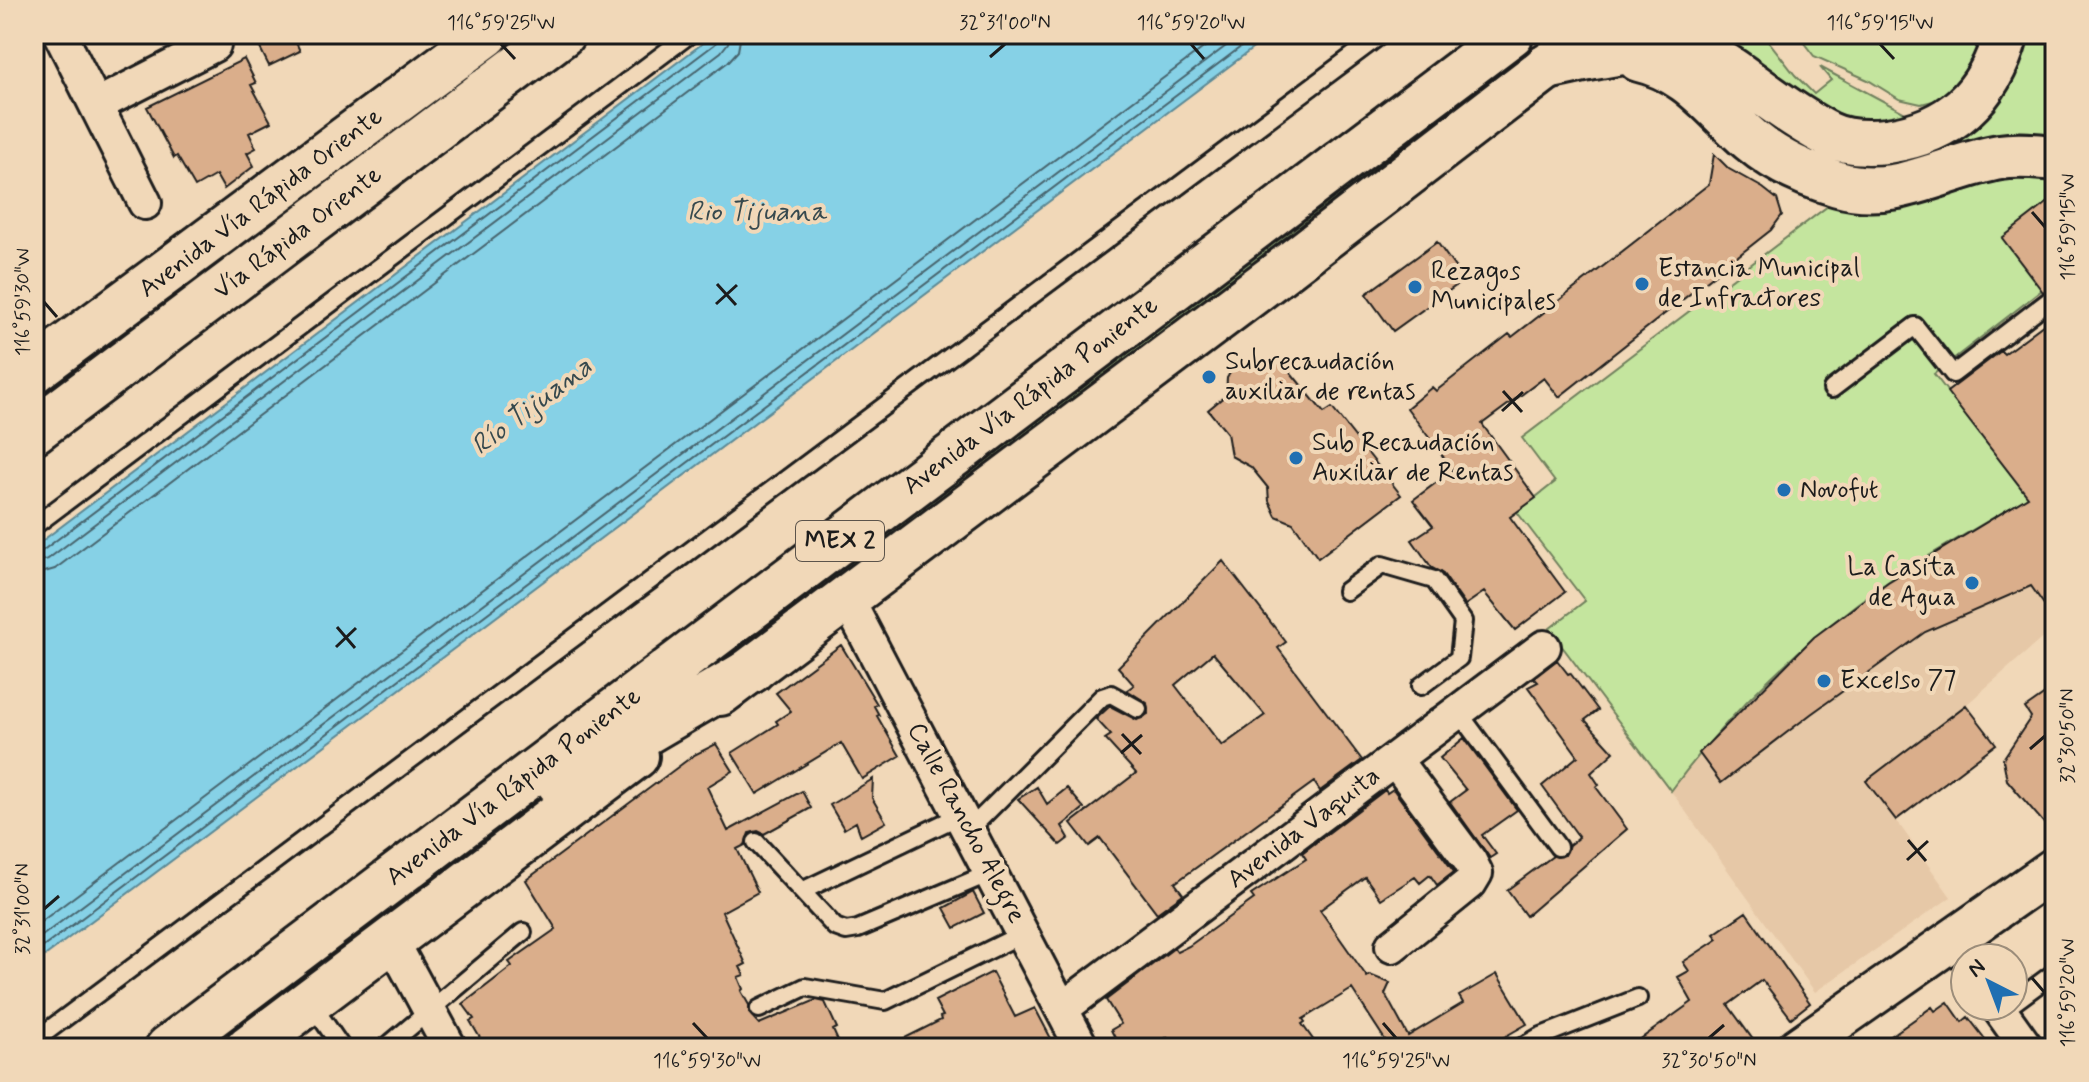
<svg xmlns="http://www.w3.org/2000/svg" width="2089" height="1082" viewBox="0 0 2089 1082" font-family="Mynerve,sans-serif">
<rect width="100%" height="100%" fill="#f1d8b8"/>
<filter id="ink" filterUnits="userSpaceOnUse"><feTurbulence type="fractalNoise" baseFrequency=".0125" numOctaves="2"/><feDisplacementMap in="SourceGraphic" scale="16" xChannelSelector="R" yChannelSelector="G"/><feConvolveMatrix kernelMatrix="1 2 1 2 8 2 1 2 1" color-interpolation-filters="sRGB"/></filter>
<g filter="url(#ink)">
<!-- built -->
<path fill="#e6c8a7" d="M2055 481V627L1966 705 1996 744 1896 820 1951 897 1815 992 1671 791 1699 753 1814 637 1888 582Z"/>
<!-- green -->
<path fill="#c4e59e" stroke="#70805d" stroke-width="2" d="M1553 34H1560L880 547 648 718 647 715Z
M1735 34H1763L1795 75 1814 94 1831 80 1820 67 1909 115 1907 121 1845 120 1704 43Z
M1797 34H1985L1963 80 1941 99 1921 104 1899 99 1868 80 1814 56Z
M2021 34H2055V141L1858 173 1798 149 1741 105 1893 156Z
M1989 177H2055V197L2042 290 1934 374 2028 497C1981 526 1932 552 1886 583 1807 637 1728 713 1671 791L1549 629 1585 601 1517 512 1555 482 1522 438 1832 203C1885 224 1939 195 1989 177Z"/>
<!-- water -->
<path fill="#86d1e6" stroke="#5c8995" stroke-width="2" d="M715 34H1272L34 964V547Z"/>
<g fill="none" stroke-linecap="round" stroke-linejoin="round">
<!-- shore -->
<path stroke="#46646d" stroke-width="2" d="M34 553 42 551 715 44 719 34
M34 563 48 559 721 52 728 43 729 34
M34 575 55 569 728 62 738 51 741 34
M34 927 1222 34
M34 942 1242 34
M34 954 1258 34"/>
</g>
<!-- building -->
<path fill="#daae8b" stroke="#1c1c1c" stroke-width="2" fill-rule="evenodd" d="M253 34H292L300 51 269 66Z
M244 59 256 83 251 85 271 122 249 133 256 148 247 153 254 166 224 189 216 175 195 187 177 156 174 158 147 107Z
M1714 154 1729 169 1763 188 1777 199 1782 215 1771 230 1559 397 1544 378 1482 424 1536 498 1510 517 1565 592 1515 630 1484 592 1465 605 1443 574 1432 568 1412 540 1433 526 1413 500 1453 470 1407 408 1432 387 1436 391 1509 334 1512 337 1709 184Z
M2055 197V285L2043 292 2002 238Z
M1437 242 1464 280 1393 331 1366 294Z
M2055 316V620L2031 586 1925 632 1811 714 1721 783 1699 753 1814 637 1888 582 2028 497 1947 392 2001 351 2004 354Z
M1278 357 1324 413 1332 408 1401 495 1318 558 1293 523 1276 516 1269 501 1268 488 1251 467 1231 456 1227 433 1208 410 1226 395 1227 378 1234 366 1250 362 1266 366Z
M1223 561 1286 642 1278 648 1362 760 1320 791 1314 782 1175 883 1183 894 1157 913 1100 838 1089 846 1071 823 1136 773 1105 739 1111 735 1096 719 1110 706 1137 720 1148 714 1147 703 1127 690 1134 685 1118 667ZM1213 653 1265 715 1222 746 1175 685Z
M841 645 877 704 874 706 879 715 877 716 900 756 862 779 841 743 757 794 732 753 778 724 776 721 791 711 776 693Z
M1557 660 1568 674 1570 673 1598 710 1585 720 1614 752 1591 773 1599 785 1596 787 1627 829 1526 916 1507 890 1553 856 1565 855 1569 845 1579 837 1542 786 1578 756 1528 687 1538 682 1534 678Z
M2055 687V836L2007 780 2003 759 2031 717 2025 708Z
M1966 705 1996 744 1896 820 1866 781Z
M1464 738 1517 810 1482 835 1496 854 1490 858 1450 802 1466 790 1440 758Z
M716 744 733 771 707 787 728 831 802 791 811 808 764 834 758 831 749 833 745 845 737 849 758 892 722 912 746 964 740 967 744 975 738 977 743 989 741 991 749 1005V1013L759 1024 816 1000 825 1002 837 1028 833 1030 841 1048H486L470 1021 474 1019 463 1004 512 966 509 962 556 929 526 880 694 755Z
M873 779 872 798 886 822 861 836 856 822 844 829 830 805Z
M1037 787 1047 804 1067 788 1084 808 1062 826 1069 838 1060 845 1018 799Z
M1393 789 1454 872 1437 885 1430 875 1420 883 1415 877 1381 899 1365 877 1320 910 1367 977 1370 975 1390 983 1385 994 1408 1036 1463 1003 1459 996 1497 974 1527 1024 1485 1048H1386L1389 1046 1352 989 1303 1019 1305 1022 1302 1024 1319 1048H1173L1167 1037 1154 1048H1120L1111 1030 1121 1024 1106 1000 1174 948 1177 952 1189 946 1254 899 1251 895 1306 859 1302 853 1385 790 1387 793Z
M973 892 984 913 955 928 944 908Z
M1746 912 1810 1003 1791 1018 1762 980 1728 1005 1759 1048H1628L1692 1002 1678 977 1689 971 1683 962 1718 939 1714 934Z
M992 972 1015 1017 1035 1008 1056 1048H885L941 1020 940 1017 943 1016 935 1001Z
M1948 1002 1962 1022 1968 1017 1985 1039 1973 1048H1874L1932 1007 1935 1011Z"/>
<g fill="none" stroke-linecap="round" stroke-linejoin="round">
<!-- service casing -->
<g stroke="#1c1c1c" stroke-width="22">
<path id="service" d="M1832 389 1915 326 1953 374 2055 296
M34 526 690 34
M1346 591 1382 565 1434 580 1463 621 1459 658 1421 686
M1459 713 1558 847
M969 830 1102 697 1111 694 1138 709
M756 842 835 927 846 931 858 929 990 873
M802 891 961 815
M311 1003 342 1048
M2013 1003 2055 972
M759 1009 805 987 885 1001 1024 933
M34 1041 1382 34
M385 1048 523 932
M1520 1048 1539 1037 1638 998"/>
</g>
<!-- minor casing -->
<g stroke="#1c1c1c" stroke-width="38">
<path id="minor" d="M60 34 145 203
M97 105 214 45
M847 599 1082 1048
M391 939 450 1048
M1392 946 1470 883 1476 873 1470 861 1395 760
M1997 1006 2027 1048
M1063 1008 1544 647"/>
</g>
<!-- tertiary casing -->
<g stroke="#1c1c1c" stroke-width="46">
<path id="tertiary" d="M1798 1048 2055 868"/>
</g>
<!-- secondary casing -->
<g stroke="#1c1c1c" stroke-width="50">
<path id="secondary" d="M34 370 487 34
M720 693 1275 276 1590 34
M248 1048 636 756"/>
</g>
<!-- primary casing -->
<g stroke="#1c1c1c" stroke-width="50">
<path id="primary" d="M1639 59C1691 71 1713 108 1751 140 1777 162 1806 175 1838 184 1897 201 1945 166 2000 157 2017 154 2037 156 2055 158
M1546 67C1597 57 1651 40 1703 56 1722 61 1739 76 1755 87 1778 104 1802 121 1827 134 1845 143 1868 143 1887 141 1951 132 1989 96 2006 34"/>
</g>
<!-- trunk casing -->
<g stroke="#1c1c1c" stroke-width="50">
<path id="trunk" d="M34 431 562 34
M559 783 752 670
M168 1048 1511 34"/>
</g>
<!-- service -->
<use href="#service" stroke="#f1d8b8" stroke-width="16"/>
<!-- minor -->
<use href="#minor" stroke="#f1d8b8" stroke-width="32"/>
<!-- tertiary -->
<use href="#tertiary" stroke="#f1d8b8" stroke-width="40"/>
<!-- secondary -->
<use href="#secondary" stroke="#f1d8b8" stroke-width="44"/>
<!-- primary -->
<use href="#primary" stroke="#f1d8b8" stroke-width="44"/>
<!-- trunk -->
<use href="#trunk" stroke="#f1d8b8" stroke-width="44"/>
</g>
</g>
<!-- ticks -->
<path fill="none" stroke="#1c1c1c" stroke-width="3" d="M501 44 515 59M1191 44 1204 59M1880 44 1894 59M990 57 1005 44M2032 212 2045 227M717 284 736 305M44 302 57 317M716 304 737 285M1503 391 1522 412M1502 411 1523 392M337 627 355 648M336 647 356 628M1122 734 1141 754M2030 749 2045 736M1121 753 1142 735M1908 840 1926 861M1907 860 1928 841M44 909 59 896M2032 978 2045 993M693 1023 707 1038M1383 1023 1396 1038M1709 1038 1724 1025"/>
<!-- markers -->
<g fill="#1f6fb2" stroke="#f1d8b8" stroke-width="3">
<circle cx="1642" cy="284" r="8"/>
<circle cx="1415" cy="287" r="8"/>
<circle cx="1209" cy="377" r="8"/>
<circle cx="1296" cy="458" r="8"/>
<circle cx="1784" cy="490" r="8"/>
<circle cx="1972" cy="583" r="8"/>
<circle cx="1824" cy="681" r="8"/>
</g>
<g text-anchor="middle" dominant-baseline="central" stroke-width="8" stroke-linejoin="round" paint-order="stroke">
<!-- shield labels -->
<rect fill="#f1d8b8" stroke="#5c544b" stroke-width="2" x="796" y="521" width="88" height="40" rx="6"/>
<g font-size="24" font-weight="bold" fill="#1c1c1c">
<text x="840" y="541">MEX 2</text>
</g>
<!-- street labels -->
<g font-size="26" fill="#1c1c1c" stroke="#f1d8b8">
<text transform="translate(261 203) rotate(-37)">Avenida Vía Rápida Oriente</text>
<text transform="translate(298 233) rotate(-37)">Vía Rápida Oriente</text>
<text transform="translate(1031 396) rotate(-37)">Avenida Vía Rápida Poniente</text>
<text transform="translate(514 787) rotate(-37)">Avenida Vía Rápida Poniente</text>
<text transform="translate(966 823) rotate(62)">Calle Rancho Alegre</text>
<text transform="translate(1304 828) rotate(-37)">Avenida Vaquita</text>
</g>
<!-- poi labels -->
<g font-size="26" fill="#1c1c1c" stroke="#f1d8b8" text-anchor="start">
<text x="1658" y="269">Estancia Municipal<tspan x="1658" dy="30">de Infractores</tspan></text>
<text x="1431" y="272">Rezagos<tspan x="1431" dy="30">Municipales</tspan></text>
<text x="1225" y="362">Subrecaudación<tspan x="1225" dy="30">auxiliar de rentas</tspan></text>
<text x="1312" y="443">Sub Recaudación<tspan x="1312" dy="30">Auxiliar de Rentas</tspan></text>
<text x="1800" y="490">Novofut</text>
<text x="1956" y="568" text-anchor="end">La Casita<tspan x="1956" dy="30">de Agua</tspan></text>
<text x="1840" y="681">Excelso 77</text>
</g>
<!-- water labels -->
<g font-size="28" font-style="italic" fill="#36494e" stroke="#f1d8b8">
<text x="757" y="212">Rio Tijuana</text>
<text transform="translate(532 407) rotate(-37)">Río Tijuana</text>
</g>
</g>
<!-- margin -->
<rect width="2089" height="1082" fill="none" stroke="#f1d8b8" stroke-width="88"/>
<!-- north arrow -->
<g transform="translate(1989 982) rotate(318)"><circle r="38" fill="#f1d8b8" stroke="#9c8d7a" stroke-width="2"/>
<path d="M0-6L14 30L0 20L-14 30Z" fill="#1f6fb2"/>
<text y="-12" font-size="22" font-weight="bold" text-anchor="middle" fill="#1c1c1c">N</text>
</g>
<rect x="44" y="44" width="2001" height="994" fill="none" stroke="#1c1c1c" stroke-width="3"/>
<g font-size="20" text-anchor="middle" fill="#1c1c1c">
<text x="501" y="29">116°59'25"W</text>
<text x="1005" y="29">32°31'00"N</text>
<text x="1191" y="29">116°59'20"W</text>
<text x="1880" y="29">116°59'15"W</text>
<text transform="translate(2067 227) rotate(-90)" y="7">116°59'15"W</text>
<text transform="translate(22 302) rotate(-90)" y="7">116°59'30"W</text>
<text transform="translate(2067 736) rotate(-90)" y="7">32°30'50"N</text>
<text transform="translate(22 909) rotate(-90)" y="7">32°31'00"N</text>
<text transform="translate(2067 993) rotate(-90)" y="7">116°59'20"W</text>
<text x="707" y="1067">116°59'30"W</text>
<text x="1396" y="1067">116°59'25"W</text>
<text x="1709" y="1067">32°30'50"N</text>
</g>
</svg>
